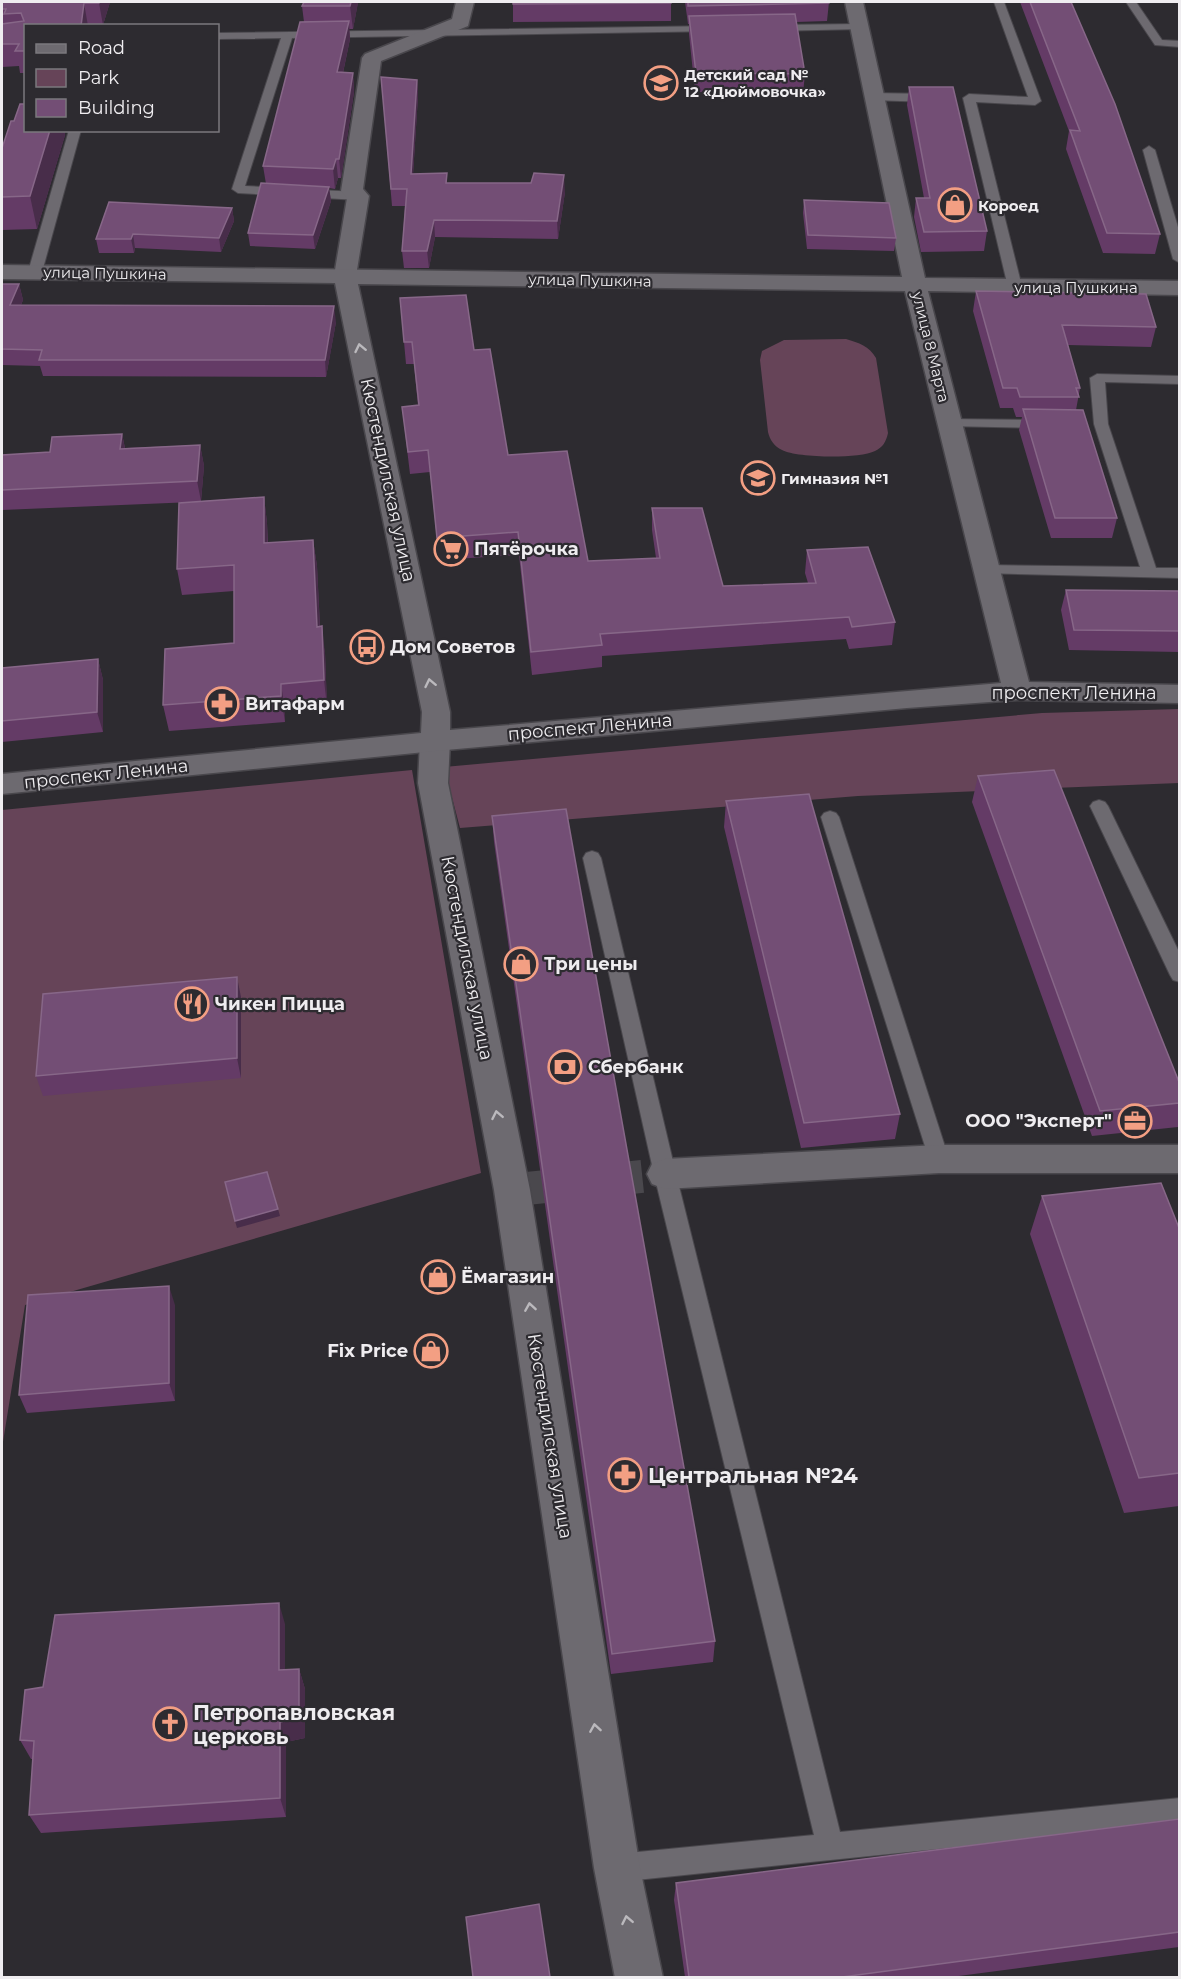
<svg xmlns="http://www.w3.org/2000/svg" width="1181" height="1979" viewBox="0 0 1181 1979" font-family="Montserrat,sans-serif">
<rect width="100%" height="100%" fill="#2d2b30"/>
<!-- green -->
<path fill="#664458" d="M846 339C859 343 869 346 876 358L888 433C886 442 883 447 875 451 859 459 797 458 782 450 774 446 770 440 768 432L760 360 762 351 784 340Z
M1179 709V783L858 796 460 828 444 767 1042 713Z
M412 770 481 1173 25 1305 2 1448V810Z"/>
<g fill="none" stroke-linecap="round" stroke-linejoin="round">
<!-- street-tunnel -->
<path stroke="#4a484d" stroke-width="33" stroke-dasharray="33 16" stroke-linecap="butt" d="M512 1190 665 1174"/>
<!-- lane casing -->
<g stroke="#49474c" stroke-width="2">
<path id="lane" d="M994 2H1004L1041 101 1035 105 976 102 1022 287 1015 291 1008 287 963 98 969 94 1028 97Z
M1126 2H1136L1162 40 1180 41V47L1155 45Z
M859 24 863 25V29L772 31 766 28 772 25Z
M716 26 720 27V31L292 38 245 186 358 192 364 196 358 200 238 193 232 189 281 38 218 39V33Z
M872 93 933 94 939 98 933 102 868 100 866 97Z
M69 130H81L42 272 40 275H30L28 272Z
M1149 146 1155 150 1180 234V263L1173 259 1143 150Z
M1097 374 1180 376V384L1105 382 1108 424 1156 568H1180V578L981 573 979 570 987 565 1140 567 1094 424 1090 378Z
M950 419 1047 420 1054 424 1047 428 945 426 943 423 945 420Z
M1099 800 1105 802 1108 806 1180 954V982L1173 980 1170 975 1090 806 1093 802Z
M830 811 836 813 839 817 949 1159 946 1165 939 1168 932 1165 929 1159 821 817 824 813Z
M592 851 598 853 601 858 676 1174 840 1832 1180 1798V1824L617 1882 607 1878 603 1868 607 1858 617 1854 814 1835 654 1174 583 858 586 853Z"/>
</g>
<!-- street casing -->
<g stroke="#49474c" stroke-width="3">
<path id="street" d="M456 2H474L468 26 381 61 363 189 369 196 356 276 353 281H337L334 276 347 198 341 191 362 58 365 54 452 19Z
M435 731 445 734 450 741 448 783 530 1190 640 1868 663 1978H615L594 1868 494 1190 418 783 420 741 425 734Z
M939 1145H1180V1173H939L665 1189 652 1184 647 1174 652 1164 665 1159Z"/>
</g>
<!-- secondary casing -->
<g stroke="#49474c" stroke-width="3">
<path id="secondary" d="M845 2H863L925 278 1180 281V295L928 291 1029 682 1180 685V703L1017 700 907 708 435 751 2 794V774L421 733 422 712 335 283 2 279V265L902 277ZM358 284 905 291 1001 683 450 730V712Z"/>
</g>
<!-- lane -->
<use href="#lane" fill="#6d6a70" fill-rule="evenodd"/>
<!-- street -->
<use href="#street" fill="#6d6a70" fill-rule="evenodd"/>
<!-- secondary -->
<use href="#secondary" fill="#6d6a70" fill-rule="evenodd"/>
</g>
<!-- wall -->
<path fill="#643b66" d="M2 2H110L103 25 26 26V73H20L19 66 2 67Z
M304 2H358L353 29H349L350 39 343 73H353L354 92 341 178H338L335 189 329 188 331 201 315 249 250 246 248 233 266 184 263 166 304 22 302 6Z
M513 2H671V21L513 22Z
M685 2H829L827 21 796 22 805 74 803 93 695 92 689 34V24H688Z
M1020 2H1071L1160 234 1155 254 1103 253 1066 149 1069 131Z
M381 77 417 80 418 96 413 174 447 173V183L565 192 558 239 435 237 429 268H404L402 251 405 206H392Z
M909 87 987 231 984 251 921 252 914 217 916 198H924L907 105Z
M26 130H64L65 135 37 229 2 230V148Z
M804 200 896 238 894 251 807 249 803 213Z
M232 208 234 221 221 252 135 248 134 253H99L96 239Z
M2 284H19L23 300 21 305 336 322 326 377 43 376 40 366 2 365Z
M976 291 1156 327 1151 347 1068 345 1080 388 1076 410 1117 518 1112 538H1051L1019 430 1022 417H1016L1013 408H1000L973 311Z
M400 298 474 350 508 455 588 561 656 558 652 530V508L723 586 808 583 805 573 807 550 895 622 892 645 849 649 846 639 602 656V667L532 675 519 555 439 560 430 472 410 474 402 407 418 406 414 364H406Z
M122 434 125 448 200 445 204 466 201 501 264 497 267 523 268 543 313 540 317 566 320 626 325 653 327 707 285 710V722L169 731 163 705 234 643V591L182 595 177 569 193 502 2 510V455L50 452Z
M1066 590 1179 591V652L1069 650 1061 610Z
M98 659 103 680V732L2 742V668Z
M978 776 1179 1082V1124L1178 1127 1092 1136 972 802Z
M726 801 900 1114 895 1139 801 1148 724 827Z
M492 816 715 1641 713 1662 611 1674 494 842Z
M241 997V1078L43 1096 36 1076Z
M1042 1196 1179 1228V1506L1124 1513 1030 1234Z
M175 1305V1401L27 1413 19 1395Z
M285 1624V1670L299 1669 305 1689V1738L286 1742V1817L41 1833 29 1815 33 1759H31L20 1740 43 1687Z
M1179 1819V1947L951 1977H685L674 1900 676 1883Z"/>
<!-- shaded-wall -->
<path fill="#482d4a" d="M100 2H110L103 25 99 3Z
M351 2H358V3L353 29 350 6Z
M84 3 88 26H81Z
M349 21 350 39 339 91 337 72Z
M353 73 354 92 341 178 339 159Z
M417 80 418 96 412 191 411 174Z
M50 130H64L65 135 37 229 30 196Z
M336 159 338 178 335 189 333 169Z
M564 175 565 192 558 239 557 221Z
M329 187 331 201 315 249 313 235Z
M232 208 234 221 221 252 219 238Z
M434 220 435 237 429 268 427 251Z
M133 234 135 248 134 253 131 239Z
M19 284 23 300 14 321 10 305Z
M334 306 336 322 326 377 325 360Z
M122 434 126 454 120 449Z
M200 445 204 466 201 501 197 481Z
M264 497 267 523 268 569 264 543Z
M313 540 317 566 321 653 317 627Z
M322 626 325 653 327 707 324 680Z
M98 659 103 680V732L97 712Z
M281 684 285 710V722L281 696Z
M237 977 241 997V1078L237 1058Z
M278 1209 280 1216 237 1228 235 1221Z
M169 1286 175 1305V1401L169 1383Z
M279 1603 285 1624V1690L279 1670Z
M299 1669 305 1689V1738L286 1742V1817L280 1798V1722Z"/>
<!-- building -->
<path fill="#734e75" stroke="#876788" stroke-width="1.5" d="M2 2H100L99 3H84L81 26H26V51H15L19 44H2V24L24 21 21 13 4 14 6 9H2Z
M304 2H351L350 6H302Z
M513 2H671V3L513 4Z
M688 2H829V3L688 6Z
M1030 2H1071L1115 104 1160 234 1107 233 1070 130 1080 131Z
M795 14 805 74 696 73 689 16Z
M349 21 337 72 353 73 339 159H336L333 169 263 166 300 22Z
M381 77 417 80 411 174 447 173 446 183H531L534 173 564 175 557 221 434 220 427 251H402L407 189H391Z
M909 87H953L987 231 924 232 916 198H930Z
M20 104H26V130H50L30 196 2 197V148L11 121H14Z
M261 183 329 187 313 235 248 233Z
M804 200 889 203 896 238 808 235Z
M109 202 232 208 219 238 133 234 131 239H96Z
M2 284H19L10 305 334 306 325 360H39L42 350 2 349Z
M976 291 1146 294 1156 327 1062 325 1080 388H1076L1079 397H1020L1017 388H1003Z
M466 295 474 350 490 349 508 455 567 451 588 561 660 558 652 508H702L723 586 816 583 807 550 868 547 895 622 852 627 849 617 600 634 602 645 531 652 518 532 437 538 428 450 408 452 402 407 419 405 412 342H404L400 298Z
M1023 409 1083 410 1117 518H1055Z
M122 434 120 449 200 445 197 481 2 490V455L50 452 52 437Z
M264 497V543L313 540 317 627 322 626 324 680 281 684V696L163 705 165 649 234 643V565L177 569 179 503Z
M1066 590 1179 591V631L1074 630Z
M98 659 97 712 2 721V668Z
M1054 770 1179 1082V1103L1100 1111 978 776Z
M809 794 900 1114 804 1123 726 801Z
M566 809 715 1641 612 1654 492 816Z
M237 977V1058L36 1076 43 994Z
M267 1172 278 1209 235 1221 225 1182Z
M1161 1183 1179 1228V1473L1139 1478 1042 1196Z
M169 1286V1383L19 1395 28 1295Z
M279 1603V1670L299 1669V1718L280 1722V1798L29 1815 34 1741 20 1740 25 1690 43 1687 55 1615Z
M1179 1819V1932L842 1977H689L676 1883Z
M539 1904 550 1977H473L466 1917Z"/>
<!-- one-way arrows -->
<defs><path id="oneway-chevron" d="M-2-3.5L2.5 0L-2 3.5" fill="none" stroke-width="1.6" stroke-linecap="round" stroke-linejoin="round" transform="scale(1.5)"/></defs>
<g stroke="#bbb9bd">
<use href="#oneway-chevron" transform="translate(360 348) rotate(-102)"/>
<use href="#oneway-chevron" transform="translate(430 683) rotate(-102)"/>
<use href="#oneway-chevron" transform="translate(497 1115) rotate(-101)"/>
<use href="#oneway-chevron" transform="translate(530 1307) rotate(-99)"/>
<use href="#oneway-chevron" transform="translate(595 1728) rotate(-99)"/>
<use href="#oneway-chevron" transform="translate(627 1920) rotate(-101)"/>
</g>
<!-- icons -->
<defs>
<g id="school-ring" transform="scale(1.725)"><circle r="9.5" fill="#2d2b30" stroke="#f39f83" stroke-width="1.5"/><path d="M0-5L7-2L0 1L-7-2ZM-4 1L0 2.5L4 1V4Q0 6-4 4Z" fill="#f39f83"/></g>
<g id="shop-ring" transform="scale(1.725)"><circle r="9.5" fill="#2d2b30" stroke="#f39f83" stroke-width="1.5"/><path d="M-5-2.5h2.3a2.7 3.5 0 0 1 5.4 0H5L5.5 6h-11ZM-1.5-2.5h3a1.5 2.3 0 0 0-3 0Z" fill="#f39f83"/></g>
<g id="supermarket-ring" transform="scale(1.725)"><circle r="9.5" fill="#2d2b30" stroke="#f39f83" stroke-width="1.5"/><path d="M-6-5.5h2.5l.6 2H6L4.5 2H-2.5L-4.4-4H-6ZM-1.5 3.2a1.3 1.3 0 1 0 .1 0ZM3 3.2a1.3 1.3 0 1 0 .1 0Z" fill="#f39f83"/></g>
<g id="bus-ring" transform="scale(1.725)"><circle r="9.5" fill="#2d2b30" stroke="#f39f83" stroke-width="1.5"/><path d="M-5-6H5V4H4V6H2V4H-2V6H-4V4H-5ZM-3.5-4V0h7V-4ZM-3.5 1.2v1.5H-2V1.2ZM2 1.2v1.5H3.5V1.2Z" fill="#f39f83"/></g>
<g id="pharmacy-ring" transform="scale(1.725)"><circle r="9.5" fill="#2d2b30" stroke="#f39f83" stroke-width="1.5"/><path d="M-2-6h4v4h4v4h-4v4h-4v-4h-4v-4h4Z" fill="#f39f83"/></g>
<g id="restaurant-ring" transform="scale(1.725)"><circle r="9.5" fill="#2d2b30" stroke="#f39f83" stroke-width="1.5"/><path d="M-5-6h1v4h1v-4h1v4h1v-4h1v5L-1.5 .5V6h-2V.5L-5-1ZM5-6V6H3V1.5H1.5Q1.5-4 5-6Z" fill="#f39f83"/></g>
<g id="bank-ring" transform="scale(1.725)"><circle r="9.5" fill="#2d2b30" stroke="#f39f83" stroke-width="1.5"/><path d="M-6-4H6V4H-6ZM0-2.3a2.3 2.3 0 1 0 0 4.6a2.3 2.3 0 1 0 0-4.6Z" fill="#f39f83"/></g>
<g id="office-ring" transform="scale(1.725)"><circle r="9.5" fill="#2d2b30" stroke="#f39f83" stroke-width="1.5"/><path d="M-6-3h4V-5.5h4V-3h4V5H-6ZM-1-4.5V-3h2v-1.5ZM-6 0V1H6V0Z" fill="#f39f83"/></g>
<g id="church-ring" transform="scale(1.725)"><circle r="9.5" fill="#2d2b30" stroke="#f39f83" stroke-width="1.5"/><path d="M-1.2-6h2.4v3.5h3.3v2.4h-3.3V6h-2.4V-.1h-3.3v-2.4h3.3Z" fill="#f39f83"/></g>
</defs>
<g fill-rule="evenodd">
<use href="#school-ring" x="661" y="83"/>
<use href="#shop-ring" x="955" y="205"/>
<use href="#school-ring" x="758" y="478"/>
<use href="#supermarket-ring" x="451" y="549"/>
<use href="#bus-ring" x="367" y="647"/>
<use href="#pharmacy-ring" x="222" y="704"/>
<use href="#shop-ring" x="521" y="964"/>
<use href="#restaurant-ring" x="192" y="1004"/>
<use href="#bank-ring" x="565" y="1067"/>
<use href="#office-ring" x="1135" y="1121"/>
<use href="#shop-ring" x="438" y="1277"/>
<use href="#shop-ring" x="431" y="1351"/>
<use href="#pharmacy-ring" x="625" y="1475"/>
<use href="#church-ring" x="170" y="1724"/>
</g>
<g text-anchor="middle" dominant-baseline="central" stroke-width="4.5" stroke-linejoin="round" paint-order="stroke">
<!-- far-poi labels -->
<g font-size="15" font-weight="bold" fill="#efedf0" stroke="#2d2b30" text-anchor="start">
<text x="684" y="74">Детский сад №<tspan x="684" dy="17">12 «Дюймовочка»</tspan></text>
<text x="978" y="205">Короед</text>
<text x="781" y="478">Гимназия №1</text>
</g>
<!-- far-street labels -->
<g font-size="15" fill="#efedf0" stroke="#2d2b30">
<text transform="translate(105 273) rotate(1)">улица Пушкина</text>
<text transform="translate(590 280) rotate(1)">улица Пушкина</text>
<text x="1076" y="287">улица Пушкина</text>
<text transform="translate(931 347) rotate(76)">улица 8 Марта</text>
</g>
<!-- street labels -->
<g font-size="18" fill="#efedf0" stroke="#2d2b30">
<text transform="translate(388 480) rotate(78)">Кюстендилская улица</text>
<text x="1074" y="693">проспект Ленина</text>
<text transform="translate(590 727) rotate(-5)">проспект Ленина</text>
<text transform="translate(106 774) rotate(-6)">проспект Ленина</text>
<text transform="translate(467 958) rotate(79)">Кюстендилская улица</text>
<text transform="translate(550 1436) rotate(81)">Кюстендилская улица</text>
</g>
<!-- poi labels -->
<g font-size="18" font-weight="bold" fill="#efedf0" stroke="#2d2b30" text-anchor="start">
<text x="474" y="549">Пятёрочка</text>
<text x="390" y="647">Дом Советов</text>
<text x="245" y="704">Витафарм</text>
<text x="544" y="964">Три цены</text>
<text x="215" y="1004">Чикен Пицца</text>
<text x="588" y="1067">Сбербанк</text>
<text x="1112" y="1121" text-anchor="end">ООО "Эксперт"</text>
<text x="461" y="1277">Ёмагазин</text>
<text x="408" y="1351" text-anchor="end">Fix Price</text>
</g>
<!-- near-poi labels -->
<g font-size="21" font-weight="bold" fill="#efedf0" stroke="#2d2b30" text-anchor="start">
<text x="648" y="1475">Центральная №24</text>
<text x="193" y="1712">Петропавловская<tspan x="193" dy="24">церковь</tspan></text>
</g>
</g>
<!-- border -->
<rect width="1181" height="1979" fill="none" stroke="#efedf0" stroke-width="6"/>
<!-- legend -->
<rect x="24" y="24" width="195" height="108" fill="#2d2b30" stroke="#7b797d" stroke-width="1.5"/>
<rect x="36" y="44" width="30" height="9" fill="#6d6a70" stroke="#7b797d" stroke-width="1.5"/>
<text x="78" y="54" font-size="18" fill="#efedf0">Road</text>
<rect x="36" y="69" width="30" height="18" fill="#664458" stroke="#7b797d" stroke-width="1.5"/>
<text x="78" y="84" font-size="18" fill="#efedf0">Park</text>
<rect x="36" y="99" width="30" height="18" fill="#734e75" stroke="#7b797d" stroke-width="1.5"/>
<text x="78" y="114" font-size="18" fill="#efedf0">Building</text>
</svg>
